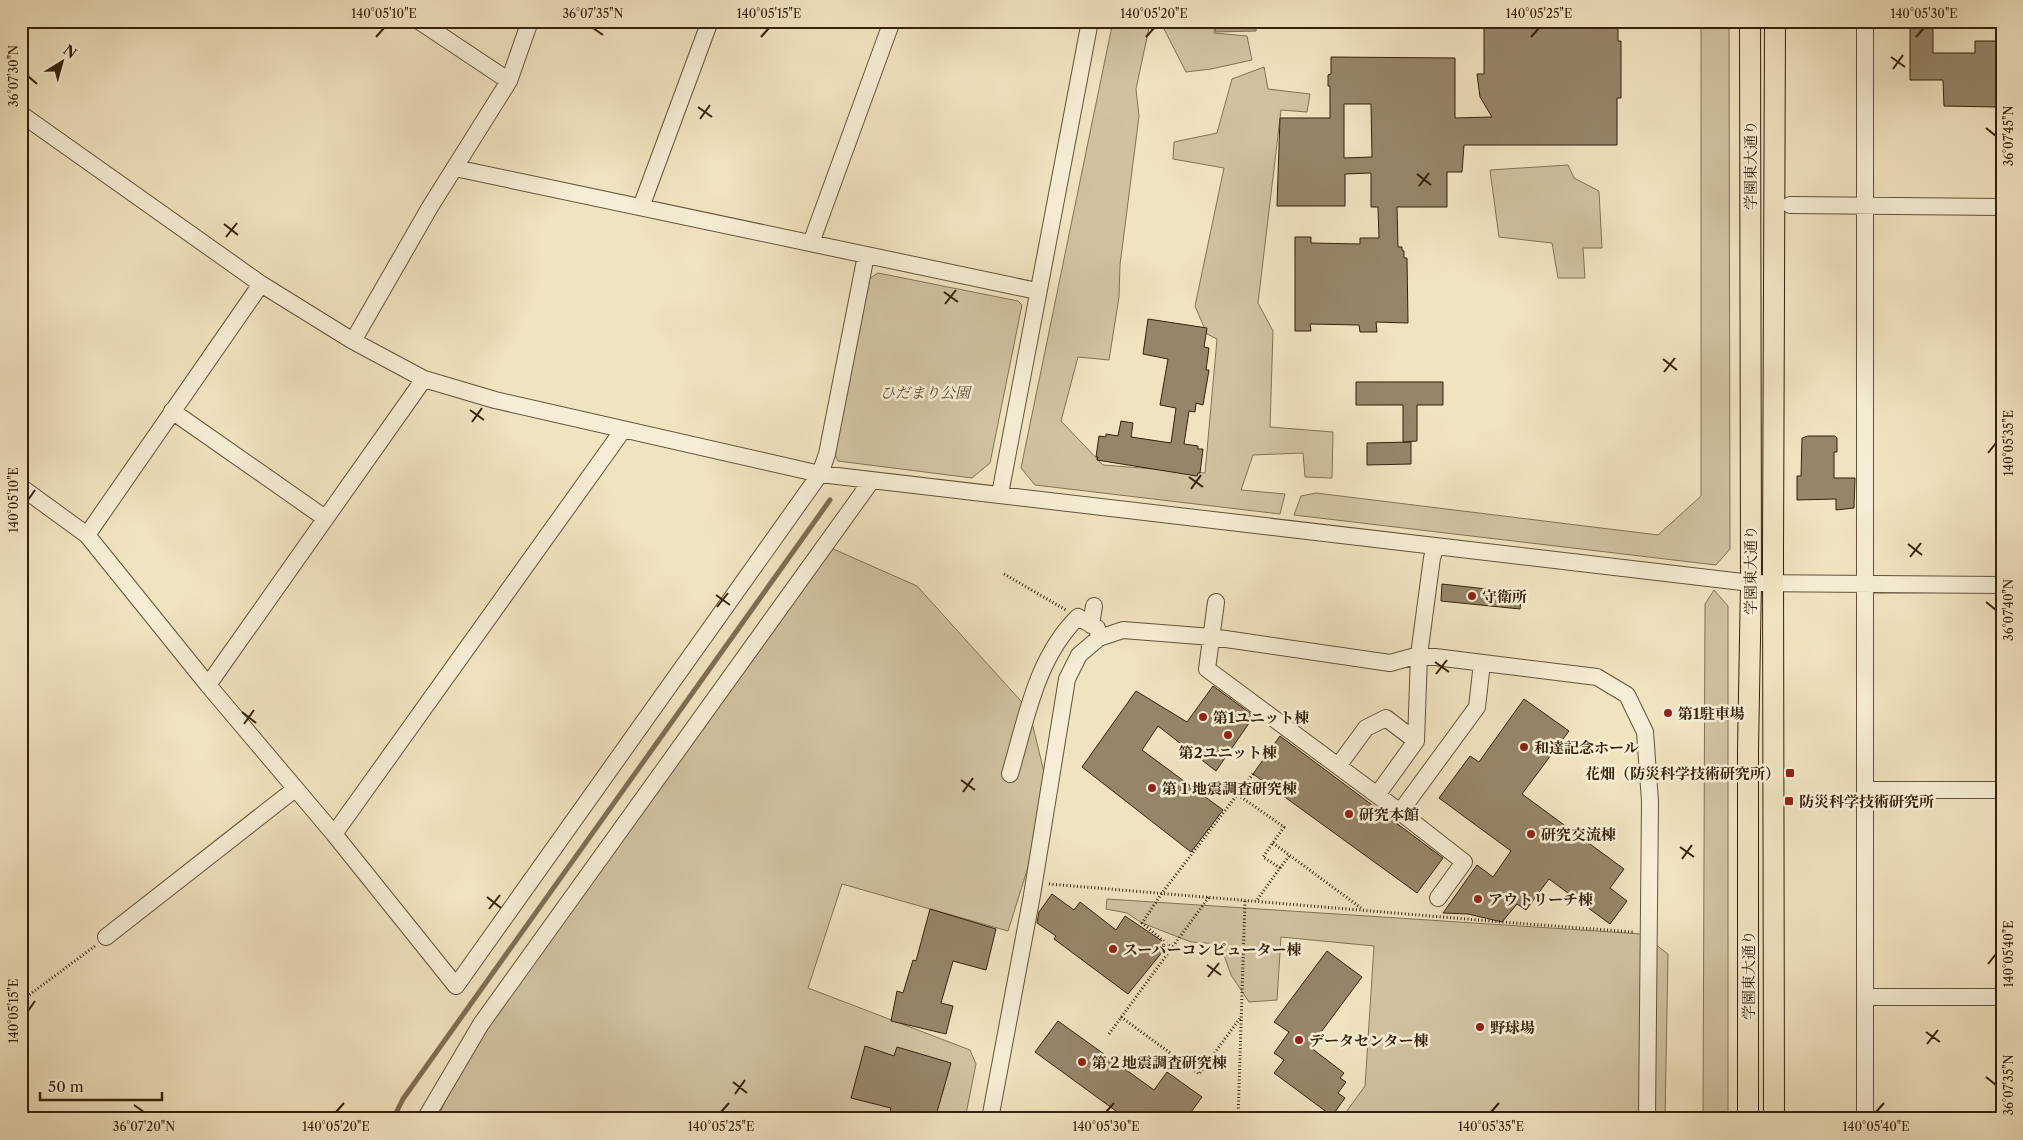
<svg xmlns="http://www.w3.org/2000/svg" width="2023" height="1140" viewBox="0 0 2023 1140" font-family="'Libre Caslon Text','Noto Serif JP',serif">
<rect width="100%" height="100%" fill="#f0e3bf"/>
<filter id="stains"><feTurbulence type="fractalNoise" baseFrequency=".004" numOctaves="4"/><feColorMatrix values="0 0 0 0 .2 0 0 0 0 .09 0 0 0 0 .02 0 0 0 .5 -.17"/></filter>
<radialGradient id="worn" r=".72"><stop offset=".6" stop-color="#630" stop-opacity="0"/><stop offset="1" stop-color="#630" stop-opacity=".3"/></radialGradient>
<!-- green -->
<path fill="#d0c2a0" stroke="#827256" d="M1113 21H1215L1214 33 1247 36 1252 60 1211 69 1186 72 1163 27 1149 28 1136 89 1139 116 1120 265 1119 297 1109 360 1078 357 1061 421 1103 465 1205 473 1217 339 1207 334 1195 306 1224 168 1173 159 1174 142 1217 133 1232 79 1264 67 1268 89 1310 94 1307 112 1281 110 1258 303 1273 331 1270 427 1333 432 1332 478 1305 477 1303 453 1253 455 1241 490 1285 494 1280 514 1035 485 1021 468Z
M1701 21H1729L1730 549 1716 565 1294 515 1301 496 1316 493 1658 535 1701 496Z
M1568 165 1574 178 1599 191 1602 248H1583L1585 278H1558L1552 243 1499 237 1490 170Z
M878 273 1018 301 1022 305 990 463 972 478 838 461 833 451 870 278Z
M831 548 917 586 1029 710 1050 797 1008 931 842 884 808 988 970 1050 976 1064 965 1119H437L460 1069 476 1044Z
M1714 590 1728 606V1119H1703L1705 604Z
M1107 899 1642 934 1668 954 1665 1119H1341L1365 1086 1374 946 1281 937 1277 1000 1249 1002 1231 975 1220 944 1191 942 1142 923 1127 913 1106 909Z"/>
<!-- water -->
<path fill="#b0a182" stroke="#7f6e52" d="M1217 21H1257L1256 31 1215 32Z"/>
<g fill="none" stroke-linecap="round" stroke-linejoin="round">
<!-- stream -->
<path stroke="#7f6e52" stroke-width="5" d="M393 1119 403 1099 830 500"/>
</g>
<!-- building -->
<path fill="#968669" stroke="#35210b" fill-rule="evenodd" d="M1486 21H1618V41H1621V98H1617V145H1464L1462 172H1447V207H1397L1398 247H1402V250L1404 251V258H1407L1408 323 1376 322 1377 332H1360L1359 325 1310 324 1311 331H1295V237H1311V243L1360 244V238H1379L1378 207H1371V173L1345 174V206H1277L1280 118H1330V86H1328V75L1331 74V57L1455 58V118L1492 117 1480 97 1477 74H1484V27H1486ZM1344 104H1371L1372 157 1344 158Z
M1910 21 1933 22V53H1975V41H1997V107L1944 106 1943 80H1910Z
M1148 319 1207 328 1204 347 1209 348 1206 370H1209L1203 405 1196 403 1195 412 1189 411 1184 444 1198 446V449H1203L1200 473H1198L1197 476 1097 460 1098 457H1096L1099 436 1106 437V434L1118 436 1121 421 1133 423 1131 437 1171 443 1176 408 1160 405 1168 359 1143 354Z
M1356 382H1443V405H1417V441L1403 442V405H1356Z
M1808 436H1835L1837 438V452H1834V478H1855L1854 508 1836 510V499L1797 500V476H1801L1802 438Z
M1411 442V464L1367 465V443Z
M1442 584 1522 593 1520 609 1441 601Z
M1213 686 1254 716 1216 771 1158 726 1142 750 1223 810 1191 852 1082 767 1136 691 1187 722Z
M1524 699 1569 731 1522 794 1624 869 1610 888 1627 901 1610 924 1549 879 1526 910 1517 904 1502 922 1468 914 1443 913 1477 865 1493 877 1511 851 1439 798 1470 756 1479 762Z
M1280 736 1443 858 1417 893 1253 774Z
M1052 894 1074 910 1080 902 1116 930 1125 916 1168 945 1128 994 1054 939 1056 936 1037 923 1039 912Z
M930 909 996 929 986 970 953 961 941 1003 953 1006 946 1034 891 1021 897 991 903 993 913 960 916 961Z
M1327 951 1362 977 1310 1047 1344 1073 1340 1078 1346 1082 1338 1093 1345 1098 1332 1116 1274 1073 1284 1060 1274 1053 1289 1032 1274 1022Z
M1058 1021 1154 1090 1167 1072 1202 1097 1186 1119H1127L1035 1052Z
M865 1046 894 1056 897 1047 951 1063 935 1119H888L891 1108 851 1098Z"/>
<g fill="none" stroke-linecap="round" stroke-linejoin="round">
<!-- minor casing -->
<g stroke="#645238" stroke-width="18">
<path id="minor" d="M419 21 509 81
M21 114 261 284 353 341 424 379 495 400 820 474 1751 583 2002 585
M455 168 1037 291
M1790 205 2002 207
M641 207 710 21
M811 243 892 21
M353 341 430 207 509 81 530 21
M172 411 325 518
M21 487 87 535 208 685 334 834 456 986 820 474 827 454 866 255
M1000 494 1090 21
M87 535 261 284
M1216 602 1207 669 1400 812 1477 707 1482 663
M1091 625 1094 606
M208 685 424 379
M1338 766 1366 728 1386 718 1416 741
M1010 774C1026 720 1036 658 1078 617L1097 628 1099 638
M1865 790H2002
M1377 795 1416 741 1419 655 1432 558 1436 546
M1400 812 1464 862 1438 898
M334 834 623 430
M106 937 295 789
M1865 997H2002
M425 1119 481 1024 872 480
M990 1119 1032 895 1067 679 1079 655 1099 638 1123 630 1212 637 1390 663 1419 655 1597 677 1627 695 1645 732 1650 801 1647 1119
M1865 1119V21"/>
</g>
<!-- major casing -->
<g stroke="#35210b" stroke-width="22">
<path id="major" d="M1748 1119V750L1751 583 1750 21
M1774 1119 1773 555 1775 21"/>
</g>
<!-- path -->
<path stroke="#35210b" stroke-width="3" stroke-dasharray="1 2.5" stroke-linecap="butt" d="M1004 574 1066 610
M1238 795 1284 827 1263 857 1280 868 1257 900
M1273 843 1361 908
M1280 868 1290 855
M1049 884 1502 922 1633 932
M1172 948 1142 923 1162 893 1253 774
M21 1001 95 946
M1121 1017 1199 1074 1241 1017
M1109 1034 1209 897
M1238 1119 1245 900"/>
<!-- minor -->
<use href="#minor" stroke="#f5edd5" stroke-width="16"/>
<!-- major -->
<use href="#major" stroke="#f0e3bf" stroke-width="20"/>
</g>
<!-- ticks -->
<path fill="none" stroke="#35210b" stroke-width="2" d="M593 28 603 35M376 37 384 28M761 37 769 28M1146 37 1154 28M1531 37 1539 28M1916 37 1924 28M1891 57 1905 67M1893 69 1903 55M28 76 37 84M698 107 712 117M700 119 710 105M1986 128 1996 136M1417 174 1431 185M1419 186 1429 173M224 224 238 235M226 237 237 223M944 292 958 302M945 304 956 290M1663 359 1677 370M1664 372 1675 358M470 410 484 420M472 422 482 408M1988 453 1996 443M1189 477 1203 487M1191 489 1201 475M28 500 35 490M1908 544 1922 555M1910 557 1921 543M716 595 730 605M1986 602 1996 610M717 607 728 593M1435 662 1449 672M1436 674 1447 660M242 712 256 723M244 724 254 710M961 780 975 790M963 792 973 778M1680 847 1694 857M1682 859 1692 845M487 897 501 908M489 909 500 895M1988 964 1996 954M1207 965 1221 975M1208 977 1219 963M28 1011 35 1001M1926 1032 1940 1042M1927 1044 1938 1030M1986 1077 1996 1085M733 1082 747 1093M735 1094 745 1080M134 1105 144 1112M336 1112 344 1103M721 1112 729 1103M1106 1112 1114 1103M1491 1112 1499 1103M1876 1112 1884 1103"/>
<!-- markers -->
<g fill="#8f2418" stroke="#f5edd5" stroke-width="2">
<circle cx="1472" cy="596" r="5"/>
<circle cx="1668" cy="713" r="5"/>
<circle cx="1203" cy="717" r="5"/>
<circle cx="1228" cy="735" r="5"/>
<circle cx="1524" cy="747" r="5"/>
<rect x="1785" y="768" width="10" height="10" rx="2.5"/>
<circle cx="1152" cy="788" r="5"/>
<rect x="1784" y="796" width="10" height="10" rx="2.5"/>
<circle cx="1349" cy="814" r="5"/>
<circle cx="1531" cy="834" r="5"/>
<circle cx="1478" cy="899" r="5"/>
<circle cx="1113" cy="949" r="5"/>
<circle cx="1480" cy="1027" r="5"/>
<circle cx="1299" cy="1040" r="5"/>
<circle cx="1082" cy="1062" r="5"/>
</g>
<g text-anchor="middle" dominant-baseline="central" stroke-width="5" stroke-linejoin="round" paint-order="stroke">
<!-- street labels -->
<g font-size="15" fill="#35210b" stroke="#f5edd5">
<text transform="translate(1750 165) rotate(-90)">学園東大通り</text>
<text transform="translate(1750 570) rotate(-90)">学園東大通り</text>
<text transform="translate(1748 975) rotate(-90)">学園東大通り</text>
</g>
<!-- park labels -->
<g font-size="15" font-style="italic" fill="#5c4930" stroke="#f5edd5">
<text x="925" y="392">ひだまり公園</text>
</g>
<!-- poi labels -->
<g font-size="15" font-weight="bold" fill="#35210b" stroke="#f5edd5" text-anchor="start">
<text x="1482" y="596">守衛所</text>
<text x="1678" y="713">第1駐車場</text>
<text x="1213" y="717">第1ユニット棟</text>
<text x="1534" y="747">和達記念ホール</text>
<text x="1228" y="752" text-anchor="middle">第2ユニット棟</text>
<text x="1780" y="773" text-anchor="end">花畑（防災科学技術研究所）</text>
<text x="1162" y="788">第１地震調査研究棟</text>
<text x="1799" y="801">防災科学技術研究所</text>
<text x="1359" y="814">研究本館</text>
<text x="1541" y="834">研究交流棟</text>
<text x="1488" y="899">アウトリーチ棟</text>
<text x="1123" y="949">スーパーコンピューター棟</text>
<text x="1490" y="1027">野球場</text>
<text x="1309" y="1040">データセンター棟</text>
<text x="1092" y="1062">第２地震調査研究棟</text>
</g>
</g>
<!-- margin -->
<rect width="2023" height="1140" fill="none" stroke="#f0e3bf" stroke-width="55"/>
<!-- north arrow -->
<g transform="translate(62 62) rotate(37)" stroke="#f5edd5" stroke-width="4" paint-order="stroke">
<path d="M0-4L9 19L0 12L-9 19Z" fill="#35210b"/>
<text y="-8" font-size="14" font-weight="bold" text-anchor="middle" fill="#35210b">N</text>
</g>
<!-- scale -->
<path d="M40 1092v8h122v-8" fill="none" stroke="#35210b" stroke-width="2.5"/>
<text x="48" y="1092" font-size="15" fill="#35210b" stroke="#f5edd5" stroke-width="4" paint-order="stroke">50 m</text>
<rect x="28" y="28" width="1968" height="1084" fill="none" stroke="#35210b" stroke-width="2"/>
<g font-size="12" text-anchor="middle" fill="#35210b">
<text x="384" y="18">140°05'10"E</text>
<text x="593" y="18">36°07'35"N</text>
<text x="769" y="18">140°05'15"E</text>
<text x="1154" y="18">140°05'20"E</text>
<text x="1539" y="18">140°05'25"E</text>
<text x="1924" y="18">140°05'30"E</text>
<text transform="translate(14 76) rotate(-90)" y="4">36°07'30"N</text>
<text transform="translate(2009 136) rotate(-90)" y="4">36°07'45"N</text>
<text transform="translate(2009 443) rotate(-90)" y="4">140°05'35"E</text>
<text transform="translate(14 500) rotate(-90)" y="4">140°05'10"E</text>
<text transform="translate(2009 610) rotate(-90)" y="4">36°07'40"N</text>
<text transform="translate(2009 954) rotate(-90)" y="4">140°05'40"E</text>
<text transform="translate(14 1011) rotate(-90)" y="4">140°05'15"E</text>
<text transform="translate(2009 1085) rotate(-90)" y="4">36°07'35"N</text>
<text x="144" y="1131">36°07'20"N</text>
<text x="336" y="1131">140°05'20"E</text>
<text x="721" y="1131">140°05'25"E</text>
<text x="1106" y="1131">140°05'30"E</text>
<text x="1491" y="1131">140°05'35"E</text>
<text x="1876" y="1131">140°05'40"E</text>
</g>
<rect width="100%" height="100%" filter="url(#stains)"/>
<rect width="100%" height="100%" fill="url(#worn)"/>
</svg>
